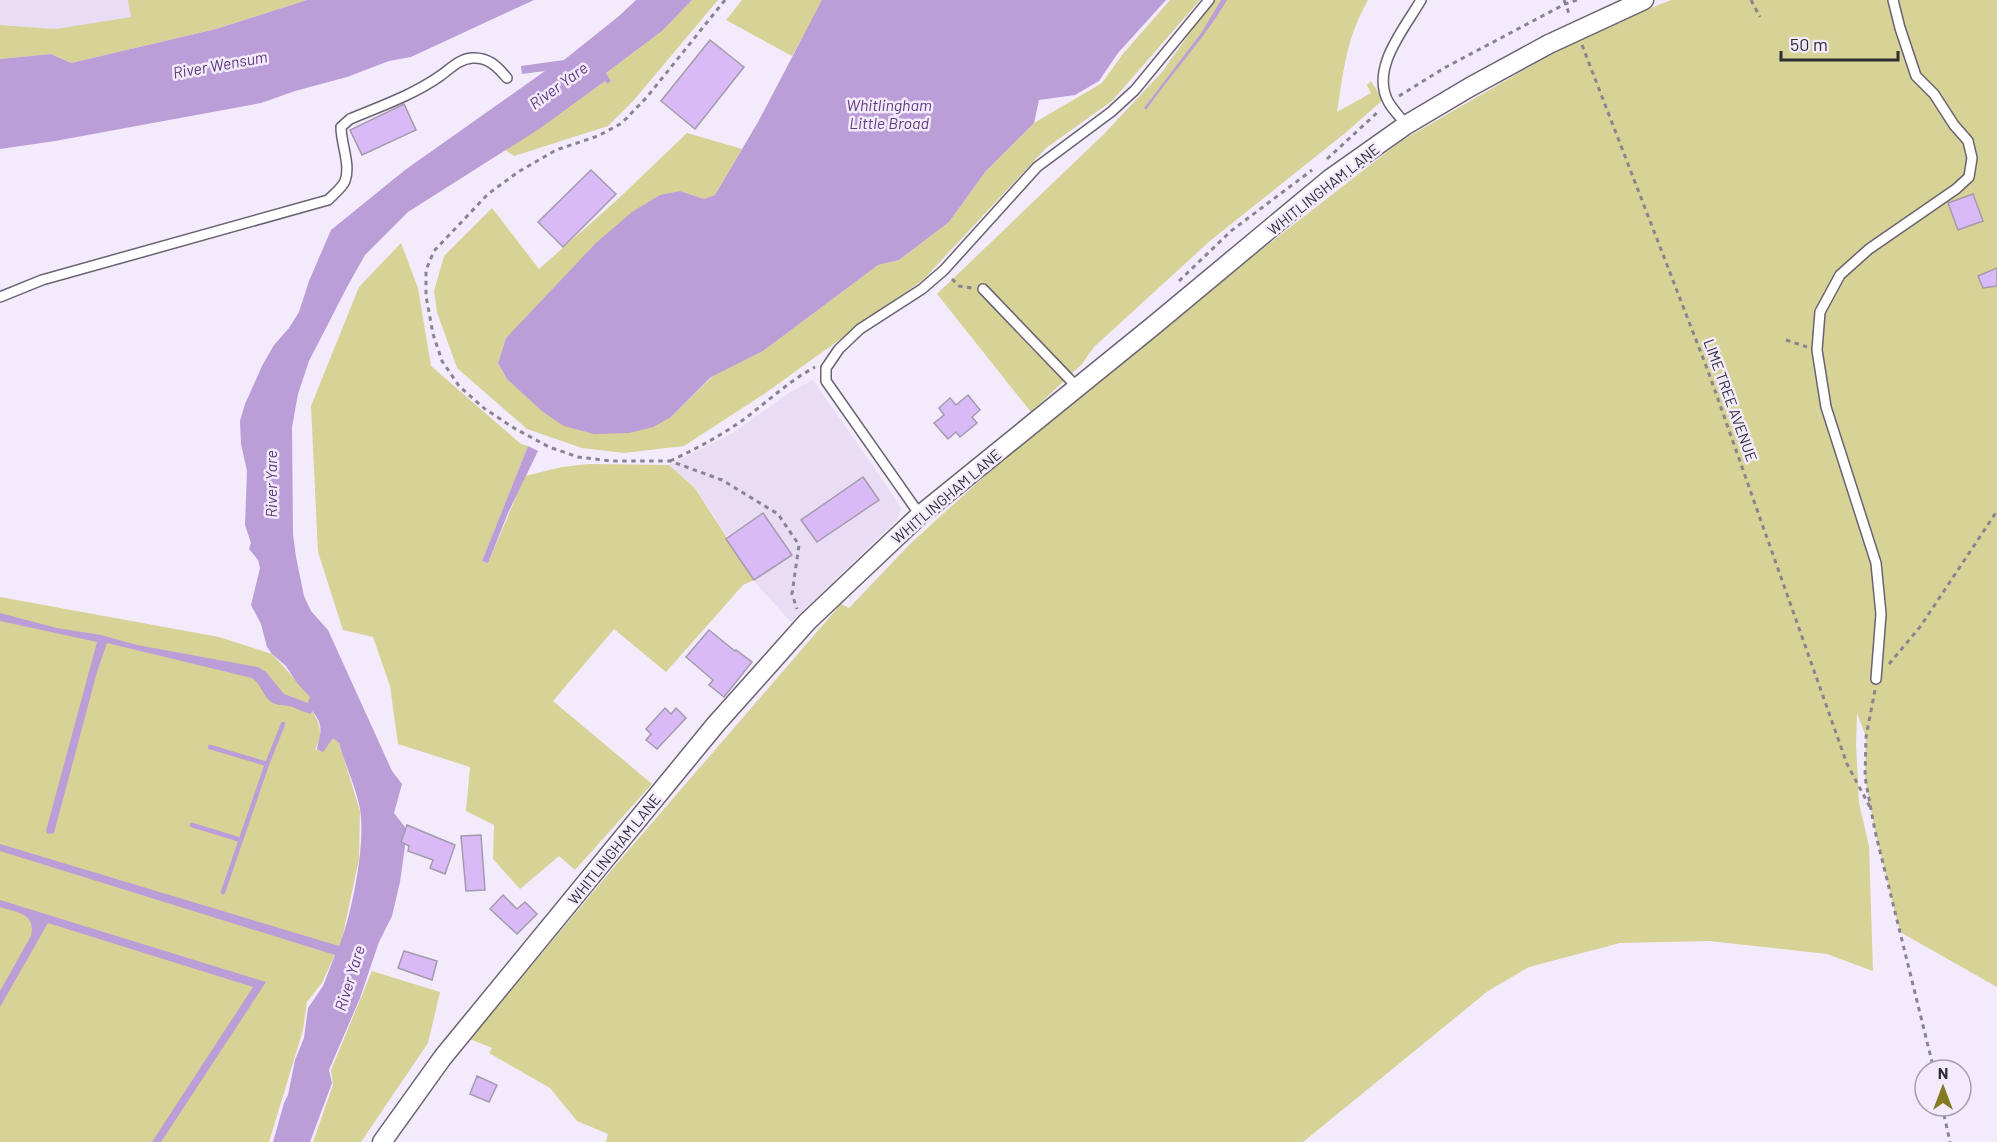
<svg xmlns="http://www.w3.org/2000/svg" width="1997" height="1142" viewBox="0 0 1997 1142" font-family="Barlow,sans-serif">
<rect width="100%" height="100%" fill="#f3eafc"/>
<!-- built -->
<path fill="#e9ddf5" d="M0 0H128L131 17 55 29 0 25Z
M813 380 895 498 901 508 898 519 791 622 759 587 696 488 669 465 733 433 790 392Z"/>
<!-- green -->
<path fill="#d7d296" d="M128 0H307L216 29 71 63 51 54 0 59V25L55 29 131 17Z
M692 0H718L634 100 608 126 514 156 505 150 605 81 607 83 611 81 606 73 662 31Z
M742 0H824L792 56 726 20Z
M1170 0H1200L1112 101 1046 148 924 279 764 394 684 446 624 453 582 448 527 429 457 368 437 312 434 291 444 256 492 208 539 269 617 200 687 133 742 149 715 195 704 199 680 191 506 338 498 363 507 379 671 417 714 375 763 351 878 265 899 260 949 222 986 171 1034 123 1102 83 1122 55Z
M1213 0H1368C1346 39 1344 69 1337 112L1371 93 1367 85 1371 81 1383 100 1344 134 1211 240 1094 347 1082 364 1031 412 937 294 1105 133 1162 72Z
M1671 0H1997V987L1900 932 1875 831 1865 777 1866 737 1857 713 1856 745 1859 803 1869 846 1873 971 1827 954 1709 941 1620 943 1529 967 1488 991 1303 1142H606L608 1134 577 1121 550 1088 489 1053 492 1048 470 1039 626 853 841 604 849 608 911 543 1019 445 1189 306 1401 141 1543 59 1615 22Z
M401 243 418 288 431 366 521 444 528 446 482 561 488 563 525 476 562 467 588 464 669 465 695 488 754 580 743 585 666 672 614 629 553 701 652 784 575 870 559 856 520 889 493 859 494 825 466 811 470 767 398 744 390 686 373 637 343 630 318 552 311 406 359 287Z
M0 597 219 637 272 654 311 697 308 705C319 721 325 732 315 749L323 751 333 737 339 743 360 811 359 859 342 939 322 983 307 1002 303 1030 269 1142H0Z
M372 971 440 992 428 1043 361 1142H313L333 1085 331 1070Z"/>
<!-- water -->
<path fill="#bb9dd8" d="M307 0H534L411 57 389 61 347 77 295 91 261 103 55 141 0 149V59L51 54 71 63 216 29Z
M636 0H692L662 31 606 73 611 81 607 84 605 81 539 129 408 212 365 255 347 287 309 361 298 394 292 427 293 534 296 557 304 596 311 611 328 630 392 771 402 784 394 813 405 827V846L400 882 392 916 379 942 360 998 329 1070 332 1083 310 1142H273L284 1103 288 1095 295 1060 304 1038 308 1008 323 986 335 955 0 851V844L339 946C352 914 366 843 360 809 356 787 345 765 339 743L333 738 323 752 317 749C320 733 325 726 312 711L311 714C304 712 299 710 293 707 286 704 276 707 270 701 262 694 261 684 252 678L107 643 97 672 54 833 48 834 46 831 97 642 0 621V613L57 628 101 635 137 645 258 667 266 672 284 694 308 703 310 697 297 683 286 666 272 654 267 647 261 624 251 605 260 568 258 560 249 549 251 543 245 525 247 471 241 444 240 421 245 404 262 366 274 345 289 328 299 312 309 281 331 230 405 170 545 71 522 74 521 66 564 60 619 16Z
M822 0H1166L1118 53 1099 81 1075 95 1039 100 1034 123 986 171 949 222 899 260 878 265 763 351 711 377 671 417 653 427 629 433 594 434 564 426 543 412 507 379 498 363 506 338 596 243 632 212 660 195 680 191 704 199 715 195 758 122Z
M1221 0H1227C1204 39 1172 73 1146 110L1144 108 1202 32Z
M528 446 538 451 508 513 488 563 482 561Z
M0 900 266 982 161 1142H152L253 987 48 923 0 1007V991L31 936C36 913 18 913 0 907Z"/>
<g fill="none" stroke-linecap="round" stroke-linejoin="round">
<!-- stream -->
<path stroke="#bb9dd8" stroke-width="4.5" d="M210 747 267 764
M192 825 241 840
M223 892 267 764 283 724"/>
</g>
<!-- building -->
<path fill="#d9baf7" stroke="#a39bac" stroke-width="1.5" d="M710 40 744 67 695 129 661 101Z
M404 104 416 130 362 155 350 130Z
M591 170 616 194 563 247 538 222Z
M1973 194 1983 221 1958 230 1948 203Z
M1997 268V286L1983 288 1978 276Z
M968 395 980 410 972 417 977 423 960 437 956 432 948 439 934 423 944 415 939 408 950 398 956 405Z
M863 477 879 500 817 542 801 520Z
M763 513 792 555 754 580 726 539Z
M709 630 735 651 736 650 752 662 724 697 709 685 713 680 686 657Z
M665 708 671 714 676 708 686 718 657 749 646 740 651 734 646 729Z
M407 825 455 845 445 874 430 868 433 860 408 851 409 846 401 842Z
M481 835 485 890 466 891 461 836Z
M503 895 517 909 525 902 537 914 517 934 490 909Z
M404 951 437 961 432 980 398 968Z
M477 1076 497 1085 489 1102 470 1094Z"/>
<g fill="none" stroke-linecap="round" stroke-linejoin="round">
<!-- lane casing -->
<g stroke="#6a6372" stroke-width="12">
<path id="lane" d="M1406 125C1401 118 1394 111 1389 103 1369 69 1405 28 1421 0
M983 289 1077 387
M0 297 42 280 328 200C333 195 342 188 345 181 351 165 341 144 341 127L350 119C381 106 413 95 440 76 450 69 459 59 472 58 488 57 497 66 507 78
M920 515 826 381V368L839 349 860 329 922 289 944 270 1037 167 1111 112 1135 90 1209 0
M1876 679 1881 614 1876 563 1826 407 1817 350 1820 312 1840 275 1869 249 1956 189 1969 177 1972 158 1968 141 1954 125 1934 94 1916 76 1900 28 1893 0"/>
</g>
<!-- street casing -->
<g stroke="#6a6372" stroke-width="21">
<path id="street" d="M382 1142 443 1057 716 724 807 622 920 515 1153 326 1331 178 1406 125 1470 87 1549 44 1644 0"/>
</g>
<!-- path -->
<path stroke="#8a8490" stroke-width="3" stroke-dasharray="4.5 4.5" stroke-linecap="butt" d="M725 0 647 97 622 123 598 136 556 150 518 172 488 194 434 251 426 270V296L433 334 442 361 459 386 485 409 514 428 549 447 578 457 611 461H670L722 480 778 514 799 545 792 594 797 609
M1564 0 1570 16
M1751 0 1760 17
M1582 45 1708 371 1847 764 1871 809
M1399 96 1446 67 1565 4 1577 0
M1327 159 1379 111
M952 279 959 286 972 288
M1179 281 1231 231 1312 170
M1786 340 1807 347
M670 461C696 449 720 436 743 420 767 402 789 381 815 367
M1889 664 1920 627 1997 511
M1875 690 1866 737 1865 777 1875 831 1934 1070
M1942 1106 1950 1142"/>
<!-- lane -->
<use href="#lane" stroke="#fff" stroke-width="9"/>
<!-- street -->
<use href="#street" stroke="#fff" stroke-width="18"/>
</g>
<g text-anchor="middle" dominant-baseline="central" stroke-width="5" stroke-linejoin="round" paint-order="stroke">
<!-- street labels -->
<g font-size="15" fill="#302d34" stroke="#f3eafc">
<text transform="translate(1323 189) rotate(-38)">WHITLINGHAM LANE</text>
<text transform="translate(1731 400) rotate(70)">LIME TREE AVENUE</text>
<text transform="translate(946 496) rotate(-40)">WHITLINGHAM LANE</text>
<text transform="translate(614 849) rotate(-51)">WHITLINGHAM LANE</text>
</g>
<!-- water labels -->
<g font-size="16" font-style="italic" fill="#603980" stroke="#f3eafc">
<text transform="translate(220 64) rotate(-10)">River Wensum</text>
<text transform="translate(558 85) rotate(-36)">River Yare</text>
<text x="889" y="104">Whitlingham<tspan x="889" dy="18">Little Broad</tspan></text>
<text transform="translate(270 484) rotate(-90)">River Yare</text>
<text transform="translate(349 978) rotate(-73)">River Yare</text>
</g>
</g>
<!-- north arrow -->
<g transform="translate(1943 1088)"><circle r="28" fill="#f3eafc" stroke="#a59eac" stroke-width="1.5"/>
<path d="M0-4.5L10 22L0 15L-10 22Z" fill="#847b21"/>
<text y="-9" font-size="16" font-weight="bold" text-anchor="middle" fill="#302d34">N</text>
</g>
<!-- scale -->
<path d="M1781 51v9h117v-9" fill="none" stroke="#302d34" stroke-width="3"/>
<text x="1790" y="51" font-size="18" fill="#302d34" stroke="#f3eafc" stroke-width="4.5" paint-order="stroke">50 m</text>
</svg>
